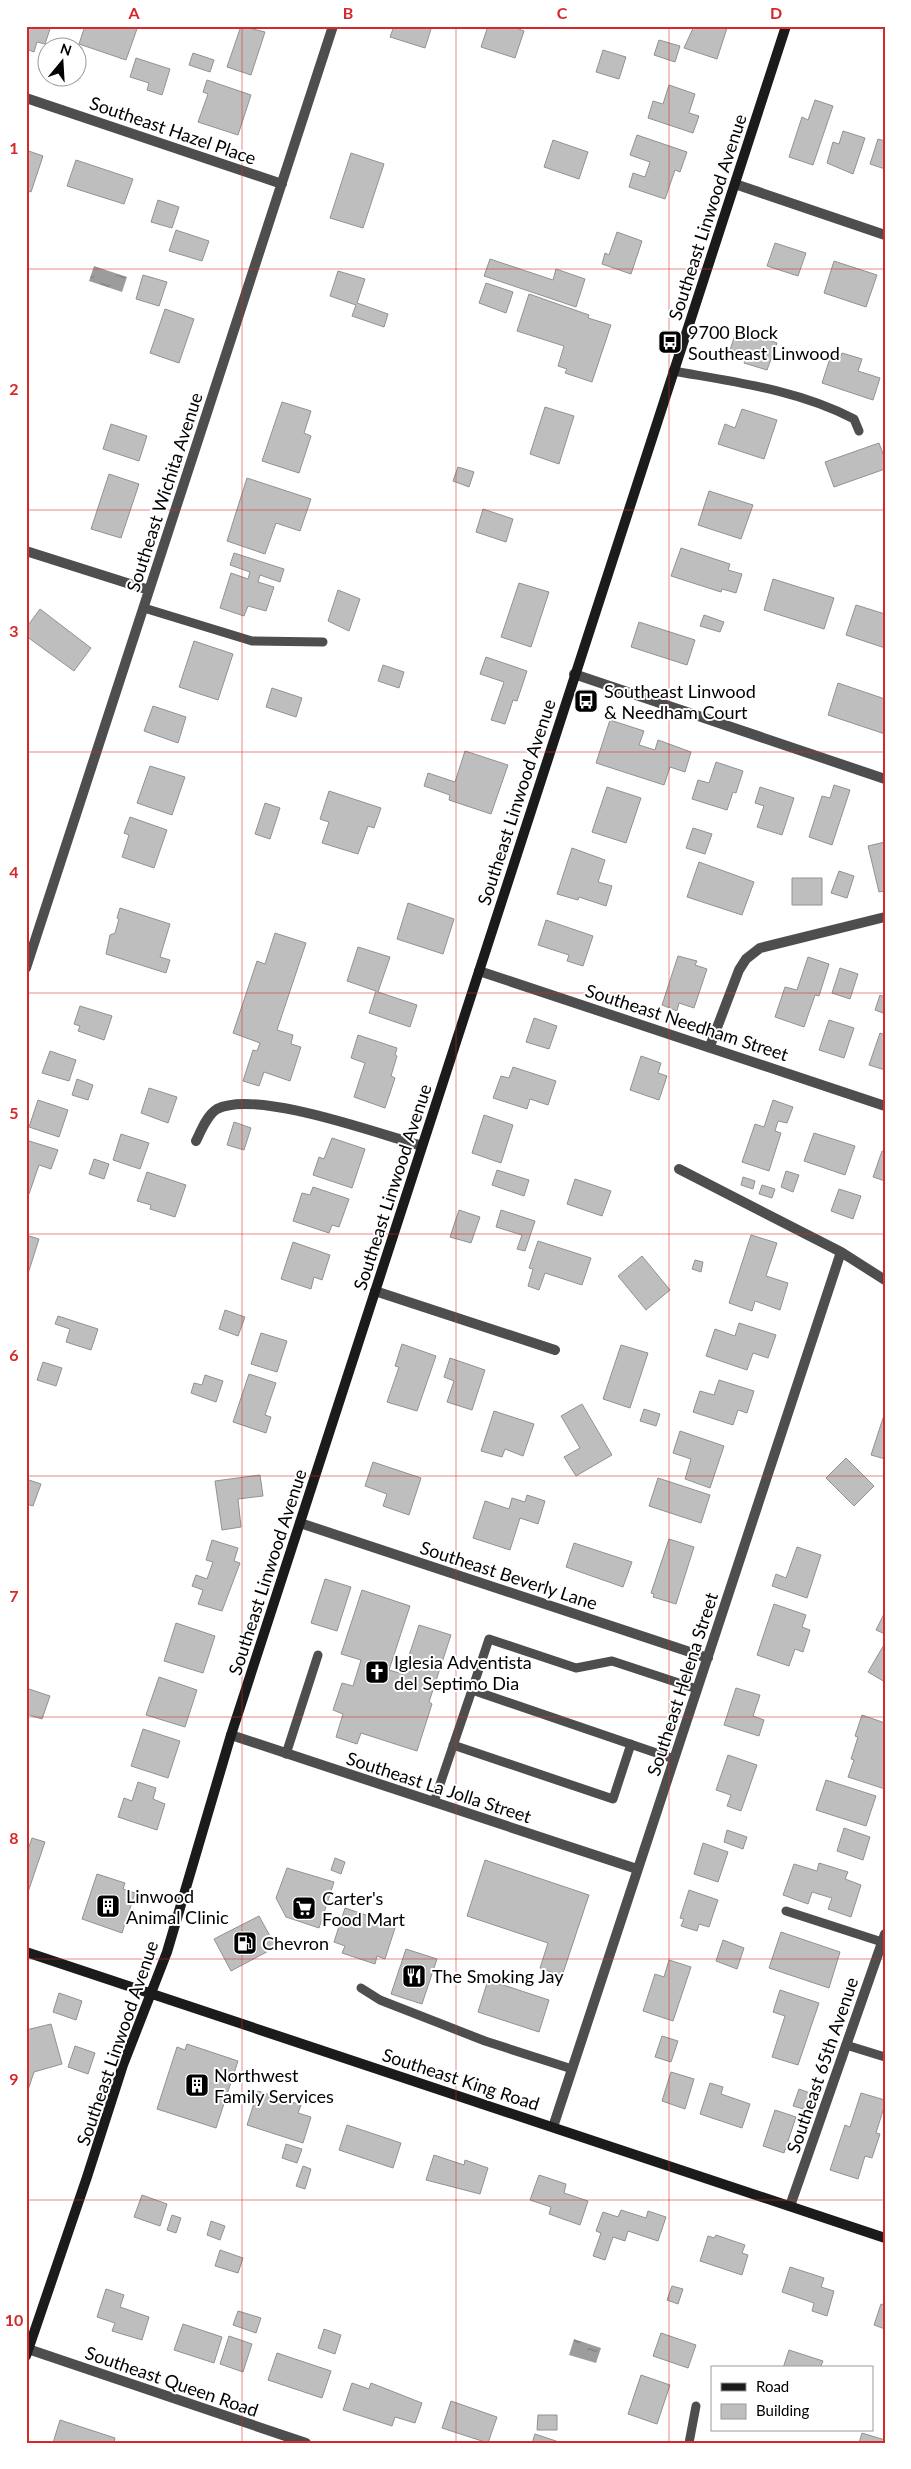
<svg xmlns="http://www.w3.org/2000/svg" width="911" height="2469" viewBox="0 0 911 2469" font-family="Lato,sans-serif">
<defs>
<pattern id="water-ripples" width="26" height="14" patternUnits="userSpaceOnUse" patternTransform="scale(1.25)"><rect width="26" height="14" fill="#9c9c9c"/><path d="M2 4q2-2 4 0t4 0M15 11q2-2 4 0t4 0" fill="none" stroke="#7d7d7d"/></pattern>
</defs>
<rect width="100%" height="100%" fill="#fff"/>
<!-- water -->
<path fill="url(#water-ripples)" d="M94 266 127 277 122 292 89 281Z
M574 2339 601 2348 596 2363 569 2355Z"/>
<!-- building -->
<path fill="#bebebe" stroke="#929292" d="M26 26H51L45 44 37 42 34 52 26 49Z
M85 26H138L126 60 79 44Z
M241 26 265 32 251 75 227 67Z
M394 26H432L425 48 390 37Z
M488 26H511L524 31 515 58 481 47Z
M694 26 727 28 717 59 684 48Z
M659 40 680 46 675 62 654 55Z
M603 50 626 57 619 79 596 72Z
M193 53 214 60 210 72 189 65Z
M136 58 170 69 162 95 147 90 149 83 130 77Z
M207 80 251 95 238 135 198 122 208 94 203 92Z
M669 85 695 94 689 113 699 116 693 133 648 118 653 101 663 104Z
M815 100 833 106 813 165 789 157 802 117 808 120Z
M843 131 865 138 853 174 827 163 833 142 839 144Z
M637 135 687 152 680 172 675 170 665 199 629 187 633 173 645 177 650 162 630 155Z
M878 139 885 141V169L870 164Z
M553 140 588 152 579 179 544 167Z
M26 150 43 156 31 192 26 190Z
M351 153 384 164 363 228 330 218Z
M76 160 133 179 124 204 67 186Z
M158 200 179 207 172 228 151 222Z
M176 230 209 241 202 261 169 251Z
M617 232 642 241 631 274 602 264 605 253 609 255Z
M775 243 806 253 798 276 767 266Z
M490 259 553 280 556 269 585 279 576 307 484 276Z
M834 261 877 275 866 307 824 293Z
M338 271 365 279 357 303 388 314 384 327 352 316 356 305 330 296Z
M143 275 167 282 159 306 136 299Z
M486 283 513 292 506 313 479 303Z
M529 294 589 315 588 318 611 325 592 382 565 373 567 369 558 366 564 346 517 331Z
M165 309 194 319 179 363 150 353Z
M737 329 777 343 767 370 744 363 746 358 729 353Z
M842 353 862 359 858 371 880 378 873 400 822 383 831 355 840 358Z
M282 402 311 411 304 433 311 436 299 473 262 461Z
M545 407 574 416 559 464 530 454Z
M742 409 777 420 764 459 718 444 725 424 735 428Z
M111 424 147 436 139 461 103 449Z
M879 443 885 459V469L834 487 825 462Z
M458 467 474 472 469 487 453 481Z
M109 474 139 484 121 538 91 529Z
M247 478 311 499 300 531 276 523 265 554 227 541Z
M709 491 753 505 741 539 698 525Z
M483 509 513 519 506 542 476 532Z
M681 548 730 564 728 570 742 574 736 593 722 589 721 592 671 576Z
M234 553 284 569 280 582 260 575 258 582 274 587 266 611 248 606 244 616 220 608 231 573 248 579 250 572 230 565Z
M773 579 834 598 824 629 764 610Z
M519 583 549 592 531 647 501 637Z
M338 590 360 599 349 631 328 621Z
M856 605 885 614V648L846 635Z
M40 609 91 648 74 671 26 636V628Z
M704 615 724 622 720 632 700 626Z
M639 622 695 640 687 665 631 647Z
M194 641 233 654 218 700 179 687Z
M486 657 527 671 517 701 513 700 505 724 491 720 504 682 480 674Z
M383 665 404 672 399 688 378 681Z
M838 683 885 699V734L828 715Z
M272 688 302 698 296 717 266 707Z
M153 706 186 717 178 743 144 731Z
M610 720 644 731 639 745 655 750 658 740 691 752 685 772 670 767 664 785 596 763Z
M465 751 508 765 491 814 449 800 450 795 424 786 428 773 455 782Z
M716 762 743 771 736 793 733 792 727 810 692 799 698 780 709 783Z
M150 766 185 777 172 815 137 803Z
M834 785 850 790 832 845 809 837 822 796 830 798Z
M607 787 641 798 626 843 592 832Z
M760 787 794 798 782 835 757 827 764 806 755 803Z
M329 791 381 808 374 828 368 826 358 854 322 843 329 822 320 819Z
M265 803 280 808 270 839 255 834Z
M130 817 167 830 154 868 122 857 129 835 124 833Z
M693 828 712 834 705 854 686 848Z
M885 842V891L879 892 868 846Z
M572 848 605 860 598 882 612 886 606 906 579 897 578 900 557 894Z
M699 862 754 882 742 915 687 897Z
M839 871 854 876 847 898 831 893Z
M792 878H822V905H792Z
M408 903 454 919 443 954 397 939Z
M120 908 170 924 160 957 170 960 166 973 106 954 110 935 115 933 119 919 117 918Z
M546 920 593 936 583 966 567 961 569 955 538 945Z
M275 933 306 943 277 1030 293 1035 291 1044 301 1047 290 1081 264 1072 259 1086 243 1081 253 1050 257 1051 260 1043 233 1033 257 961 265 964Z
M358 947 390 957 378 992 417 1005 410 1027 369 1013 376 991 347 981Z
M678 956 697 961 695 965 707 969 694 1008 679 1003 677 1011 662 1005Z
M808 957 829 964 819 996 815 995 804 1027 775 1017 785 987 797 990Z
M840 968 858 974 850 999 832 993Z
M880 995 885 997 883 1013 875 1010Z
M80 1006 112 1016 104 1040 78 1031 80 1026 74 1024Z
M534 1018 557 1026 549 1049 526 1042Z
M829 1020 854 1028 844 1058 819 1050Z
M880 1033 885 1035V1070L869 1065Z
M358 1035 397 1048 395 1055 397 1056 391 1076 395 1078 385 1108 354 1097 365 1063 351 1058Z
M50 1051 76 1060 69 1081 42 1073Z
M641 1056 661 1063 658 1073 667 1076 659 1100 630 1090Z
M513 1067 556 1081 548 1105 530 1099 527 1109 493 1098 501 1076 509 1078Z
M77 1079 93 1085 88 1100 72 1095Z
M149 1088 177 1097 168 1123 141 1113Z
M38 1100 68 1110 59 1137 29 1127Z
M773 1100 793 1107 787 1123 778 1121 775 1131 781 1133 769 1171 742 1162 755 1124 764 1127Z
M484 1115 513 1125 501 1163 472 1153Z
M234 1122 251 1128 244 1150 227 1145Z
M814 1133 855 1146 845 1175 804 1161Z
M121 1134 149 1143 140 1169 113 1160Z
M332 1138 365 1149 352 1188 313 1175 319 1157 324 1159Z
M26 1140 58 1150 51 1169 39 1165 29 1194 26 1193Z
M882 1151 885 1152V1181L873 1177Z
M94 1159 109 1164 104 1179 89 1174Z
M497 1170 529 1180 524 1196 492 1185Z
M786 1171 799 1175 793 1192 781 1187Z
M147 1172 186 1185 175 1217 150 1209 151 1205 137 1201Z
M743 1177 755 1181 753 1189 741 1185Z
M575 1179 611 1191 602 1216 567 1204Z
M762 1185 775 1189 772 1198 759 1194Z
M313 1187 349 1199 339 1227 332 1225 329 1233 293 1221 302 1193 310 1195Z
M839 1189 861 1196 853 1219 831 1211Z
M459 1210 480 1217 471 1243 450 1237Z
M501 1210 535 1221 525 1251 517 1249 522 1235 496 1227Z
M26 1235 39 1239 27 1277 26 1276Z
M751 1235 777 1243 766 1276 788 1283 780 1310 755 1301 752 1311 729 1303Z
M538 1241 591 1258 582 1285 545 1273 539 1290 528 1286 533 1269 529 1268Z
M293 1242 330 1255 322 1280 314 1277 311 1289 281 1279Z
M642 1256 670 1290 646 1310 618 1276Z
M695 1260 703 1262 701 1272 692 1269Z
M225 1310 245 1317 238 1336 219 1329Z
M58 1316 98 1329 91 1350 66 1342 70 1329 55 1324Z
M739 1323 776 1335 768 1358 753 1353 747 1370 706 1356 715 1329 735 1336Z
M261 1333 287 1341 277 1372 251 1364Z
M402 1344 436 1356 417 1411 387 1402 399 1367 395 1366Z
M621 1345 648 1353 630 1408 603 1399Z
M450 1358 485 1370 472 1410 447 1402 454 1381 444 1377Z
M43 1362 62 1368 56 1386 37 1380Z
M249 1374 276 1383 265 1415 271 1417 266 1433 233 1422Z
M205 1375 223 1381 216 1402 191 1393 194 1383 202 1385Z
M719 1380 754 1391 747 1413 738 1410 733 1425 693 1412 700 1391 714 1395Z
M582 1404 612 1455 576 1476 564 1457 580 1448 561 1416Z
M644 1409 660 1414 656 1426 640 1421Z
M494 1411 534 1424 523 1456 505 1449 502 1457 481 1451Z
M885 1412V1459L871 1455Z
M680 1431 724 1446 710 1488 685 1479 691 1459 673 1453Z
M846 1458 874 1486 854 1506 826 1478Z
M373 1462 421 1478 409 1515 383 1506 387 1494 365 1486Z
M260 1475 263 1496 238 1499 241 1527 222 1530 215 1481Z
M658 1478 710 1495 701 1523 649 1506Z
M26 1479 41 1484 33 1506 26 1504Z
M527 1495 545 1501 538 1524 520 1518 510 1550 473 1538 485 1501 509 1509 512 1498 525 1502Z
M669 1539 694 1547 676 1604 653 1597 654 1594 651 1593Z
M212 1540 238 1548 234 1561 240 1563 222 1611 198 1604 203 1590 192 1586 196 1575 207 1579 213 1562 206 1560Z
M574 1543 632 1562 623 1587 566 1567Z
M797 1547 821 1555 807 1598 772 1586 776 1574 786 1578Z
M325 1579 351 1587 337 1631 311 1623Z
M362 1590 410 1606 389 1670 403 1674 419 1625 451 1635 429 1702 432 1704 417 1751 361 1733 357 1744 336 1737 343 1714 333 1710 342 1683 353 1686 361 1660 341 1654Z
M774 1604 806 1615 802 1627 810 1630 803 1652 795 1649 789 1666 757 1655Z
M885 1612V1634L876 1630Z
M176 1623 215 1636 203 1673 164 1661Z
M885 1643V1682L868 1672Z
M159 1677 197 1690 185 1727 146 1715Z
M26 1688 50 1696 42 1719 26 1714Z
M736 1688 760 1695 753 1716 764 1720 759 1736 724 1725Z
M862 1715 885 1723V1789L848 1777 854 1760 851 1759 858 1737 855 1736Z
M143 1729 180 1741 168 1778 131 1766Z
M728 1755 757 1765 741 1811 727 1806 731 1795 716 1790Z
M826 1780 876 1796 866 1826 816 1810Z
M138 1782 156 1788 153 1799 165 1804 157 1830 118 1817 124 1798 132 1801Z
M844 1828 870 1837 863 1860 837 1851Z
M727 1830 747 1837 743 1849 724 1842Z
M32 1838 45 1842 26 1898V1855Z
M703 1843 728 1852 718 1882 694 1874Z
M335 1858 345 1862 341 1874 331 1870Z
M485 1860 589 1895 562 1976 540 1968 548 1943 467 1916Z
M819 1863 848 1872 845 1879 861 1885 851 1917 828 1909 832 1898 812 1892 808 1904 783 1895 794 1864 817 1871Z
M287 1868 334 1882 319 1928 286 1917 276 1898Z
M97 1874 125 1883 123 1889 135 1893 122 1933 82 1919Z
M689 1890 718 1900 709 1927 699 1924 697 1931 681 1926 684 1919 680 1918Z
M345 1908 396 1925 385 1959 377 1956 375 1964 342 1953 345 1946 334 1942Z
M259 1916 276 1947 231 1971 214 1939Z
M781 1932 840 1952 829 1988 769 1968Z
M723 1940 744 1948 737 1969 716 1961Z
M406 1949 437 1959 422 2004 391 1994Z
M669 1960 691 1967 673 2021 643 2011 655 1974 664 1977Z
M488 1980 549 2000 539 2032 478 2012Z
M780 1990 819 2003 798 2065 772 2057 785 2016 773 2012Z
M59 1993 82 2001 76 2020 53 2012Z
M51 2024 62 2064 34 2072 28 2090 26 2089V2030Z
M662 2036 678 2041 671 2062 655 2057Z
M187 2044 238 2061 216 2128 157 2109 177 2047 185 2050Z
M75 2046 95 2053 88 2074 68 2067Z
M671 2072 694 2079 685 2109 662 2101Z
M710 2083 723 2087 721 2094 750 2104 742 2128 700 2114Z
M799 2089 813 2094 807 2110 793 2106Z
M258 2091 301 2105 298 2113 311 2117 303 2143 247 2125Z
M861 2093 885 2100V2104L876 2133 880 2134 872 2158 865 2156 858 2179 830 2170 845 2125 850 2127Z
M775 2110 796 2117 784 2153 763 2146Z
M347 2125 401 2143 393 2168 339 2150Z
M286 2144 302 2149 297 2163 282 2158Z
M434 2155 464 2165 465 2160 488 2168 480 2194 426 2180Z
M303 2166 311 2169 305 2189 296 2186Z
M539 2175 566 2184 564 2193 588 2201 580 2225 549 2214 551 2207 530 2200Z
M142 2195 167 2204 160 2226 134 2217Z
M621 2210 646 2218 648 2211 666 2217 658 2241 628 2231 625 2241 613 2237 605 2260 593 2256 601 2233 596 2231 603 2212 618 2217Z
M172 2215 181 2218 176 2233 167 2230Z
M211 2221 225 2226 220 2240 207 2235Z
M716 2235 745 2245 742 2253 748 2255 742 2275 700 2261 708 2236 714 2238Z
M220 2250 243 2258 238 2273 215 2266Z
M790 2267 824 2278 821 2287 834 2291 827 2316 812 2311 814 2303 782 2292Z
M672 2286 683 2289 678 2304 667 2300Z
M106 2289 124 2295 120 2307 149 2317 142 2340 112 2331 115 2323 97 2317Z
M881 2304 885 2305V2329L874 2325Z
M238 2311 261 2318 256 2333 233 2325Z
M183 2324 222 2337 214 2363 174 2350Z
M324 2329 341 2335 335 2354 318 2348Z
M661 2333 696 2345 688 2368 653 2356Z
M229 2336 252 2344 243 2372 220 2364Z
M789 2350 823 2361 820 2368H783Z
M277 2353 331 2371 322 2398 268 2380Z
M641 2375 670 2385 657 2424 628 2414Z
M352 2383 369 2389 371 2383 422 2403 415 2423 395 2417 392 2426 343 2410Z
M451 2401 497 2417 488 2443 442 2428Z
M538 2415H557V2430H537Z
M60 2420 115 2438 114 2443H53Z
M862 2433 885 2440V2443H859Z
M535 2434 559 2442V2443H532Z"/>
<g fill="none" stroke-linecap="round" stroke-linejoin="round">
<!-- lane -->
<path stroke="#4e4e4e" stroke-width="9" d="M673 371C735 382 799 390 854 419L859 431
M144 608 252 641 323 642
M472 1690 489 1639 576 1668 612 1661 697 1689
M453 1745 613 1799 631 1744
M286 1754 318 1655
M434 1802 472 1690 674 1759
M786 1911 882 1942
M361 1988 380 2000 485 2041 572 2069
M846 2045 885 2057
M689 2443 696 2406"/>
<!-- street -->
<path stroke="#4e4e4e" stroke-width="10" d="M26 98 282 184
M735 184 885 235
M26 551 149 590
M574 674 885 779
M26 968 333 26
M479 971 885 1106
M710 1046 739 970 746 959 760 948 885 917
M196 1141C201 1131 207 1115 217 1109 256 1089 379 1134 422 1146
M679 1169 841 1252 885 1280
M375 1291 555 1350
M300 1523 708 1658
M231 1735 637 1869
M553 2127 841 1252
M790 2206 885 1934
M28 2349 306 2443"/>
<!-- secondary -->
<path stroke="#1b1b1b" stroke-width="10" d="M26 1952 885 2238
M26 2356 87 2177 123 2065 167 1952 231 1735 786 26"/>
</g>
<!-- grid -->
<path fill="none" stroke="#d62828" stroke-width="1" stroke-opacity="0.55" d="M242 26V2443M456 26V2443M669 26V2443M26 269H885M26 510H885M26 752H885M26 993H885M26 1234H885M26 1476H885M26 1717H885M26 1959H885M26 2200H885"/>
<!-- icons -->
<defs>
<g id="bus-square" transform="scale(1.25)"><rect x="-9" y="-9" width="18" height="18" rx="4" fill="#000" stroke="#fff"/><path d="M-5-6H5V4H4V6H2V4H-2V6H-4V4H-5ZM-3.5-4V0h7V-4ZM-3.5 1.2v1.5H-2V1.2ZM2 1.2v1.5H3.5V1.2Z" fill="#fff"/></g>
<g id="church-square" transform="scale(1.25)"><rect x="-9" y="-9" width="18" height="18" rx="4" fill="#000" stroke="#fff"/><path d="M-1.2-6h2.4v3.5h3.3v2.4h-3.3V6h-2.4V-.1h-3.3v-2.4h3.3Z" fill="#fff"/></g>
<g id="building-square" transform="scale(1.25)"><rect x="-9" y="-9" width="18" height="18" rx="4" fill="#000" stroke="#fff"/><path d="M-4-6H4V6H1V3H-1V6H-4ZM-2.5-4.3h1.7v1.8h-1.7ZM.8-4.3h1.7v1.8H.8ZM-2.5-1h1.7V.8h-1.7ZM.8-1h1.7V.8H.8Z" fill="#fff"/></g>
<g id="supermarket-square" transform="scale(1.25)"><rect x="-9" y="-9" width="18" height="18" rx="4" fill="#000" stroke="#fff"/><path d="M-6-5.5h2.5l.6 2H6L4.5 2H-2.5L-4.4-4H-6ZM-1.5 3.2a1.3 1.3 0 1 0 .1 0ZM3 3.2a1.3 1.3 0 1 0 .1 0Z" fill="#fff"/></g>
<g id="fuel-square" transform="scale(1.25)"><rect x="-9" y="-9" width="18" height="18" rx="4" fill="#000" stroke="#fff"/><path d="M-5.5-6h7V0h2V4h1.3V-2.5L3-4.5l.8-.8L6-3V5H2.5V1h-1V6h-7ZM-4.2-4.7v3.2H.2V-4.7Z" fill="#fff"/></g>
<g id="restaurant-square" transform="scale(1.25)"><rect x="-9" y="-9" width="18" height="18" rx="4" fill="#000" stroke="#fff"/><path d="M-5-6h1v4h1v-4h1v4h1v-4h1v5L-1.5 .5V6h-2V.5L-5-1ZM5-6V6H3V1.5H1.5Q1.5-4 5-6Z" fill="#fff"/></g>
</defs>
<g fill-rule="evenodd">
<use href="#bus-square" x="670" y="342"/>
<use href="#bus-square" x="586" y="701"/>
<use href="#church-square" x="377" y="1672"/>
<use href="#building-square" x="108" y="1906"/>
<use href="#supermarket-square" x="304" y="1908"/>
<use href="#fuel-square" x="245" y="1943"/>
<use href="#restaurant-square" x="414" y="1976"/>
<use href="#building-square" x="197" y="2085"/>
</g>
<g text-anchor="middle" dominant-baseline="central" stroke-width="4" stroke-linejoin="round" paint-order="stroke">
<!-- street labels -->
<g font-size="18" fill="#000" stroke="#fff">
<text transform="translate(173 130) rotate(19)">Southeast Hazel Place</text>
<text transform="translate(707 217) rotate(-72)">Southeast Linwood Avenue</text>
<text transform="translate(164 492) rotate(-72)">Southeast Wichita Avenue</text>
<text transform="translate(516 802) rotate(-72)">Southeast Linwood Avenue</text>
<text transform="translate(687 1022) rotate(18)">Southeast Needham Street</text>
<text transform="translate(392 1187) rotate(-72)">Southeast Linwood Avenue</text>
<text transform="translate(267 1572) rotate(-72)">Southeast Linwood Avenue</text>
<text transform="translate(509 1575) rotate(18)">Southeast Beverly Lane</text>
<text transform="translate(682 1684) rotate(-72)">Southeast Helena Street</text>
<text transform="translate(439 1787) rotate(18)">Southeast La Jolla Street</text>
<text transform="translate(117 2043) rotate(-71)">Southeast Linwood Avenue</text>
<text transform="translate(822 2065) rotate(-71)">Southeast 65th Avenue</text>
<text transform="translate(461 2079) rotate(18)">Southeast King Road</text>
<text transform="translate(172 2381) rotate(19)">Southeast Queen Road</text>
</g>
<!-- poi labels -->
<g font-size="18" fill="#000" stroke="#fff" text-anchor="start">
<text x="688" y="332">9700 Block<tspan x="688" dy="21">Southeast Linwood</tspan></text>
<text x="604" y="691">Southeast Linwood<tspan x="604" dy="21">&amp; Needham Court</tspan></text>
<text x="394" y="1662">Iglesia Adventista<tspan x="394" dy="21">del Septimo Dia</tspan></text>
<text x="126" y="1896">Linwood<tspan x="126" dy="21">Animal Clinic</tspan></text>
<text x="322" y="1898">Carter's<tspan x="322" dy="21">Food Mart</tspan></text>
<text x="262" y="1943">Chevron</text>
<text x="432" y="1976">The Smoking Jay</text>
<text x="214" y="2075">Northwest<tspan x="214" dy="21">Family Services</tspan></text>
</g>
</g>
<!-- border -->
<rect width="911" height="2469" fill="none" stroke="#ffffff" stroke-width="55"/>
<!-- legend -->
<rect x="711" y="2366" width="162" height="65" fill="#ffffff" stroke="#999999"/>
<rect x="721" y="2383" width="25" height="8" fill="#1b1b1b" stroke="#999999"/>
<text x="756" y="2392" font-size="15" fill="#000000">Road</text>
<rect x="721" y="2404" width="25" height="15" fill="#bebebe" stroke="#999999"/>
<text x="756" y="2416" font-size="15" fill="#000000">Building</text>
<!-- north arrow -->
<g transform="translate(62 62) rotate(18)"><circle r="24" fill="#ffffff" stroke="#999999"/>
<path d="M0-4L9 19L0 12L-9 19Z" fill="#000000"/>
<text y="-8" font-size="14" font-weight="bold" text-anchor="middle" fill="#000000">N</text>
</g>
<rect x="28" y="28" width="856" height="2414" fill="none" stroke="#d62828" stroke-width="2"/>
<g font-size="16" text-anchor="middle" font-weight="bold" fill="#d62828">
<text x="134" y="19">A</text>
<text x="348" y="19">B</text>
<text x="562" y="19">C</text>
<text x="776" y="19">D</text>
<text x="14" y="154">1</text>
<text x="14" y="395">2</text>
<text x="14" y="637">3</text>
<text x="14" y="878">4</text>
<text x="14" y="1119">5</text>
<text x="14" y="1361">6</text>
<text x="14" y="1602">7</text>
<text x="14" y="1844">8</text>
<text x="14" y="2085">9</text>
<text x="14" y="2326">10</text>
</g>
</svg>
